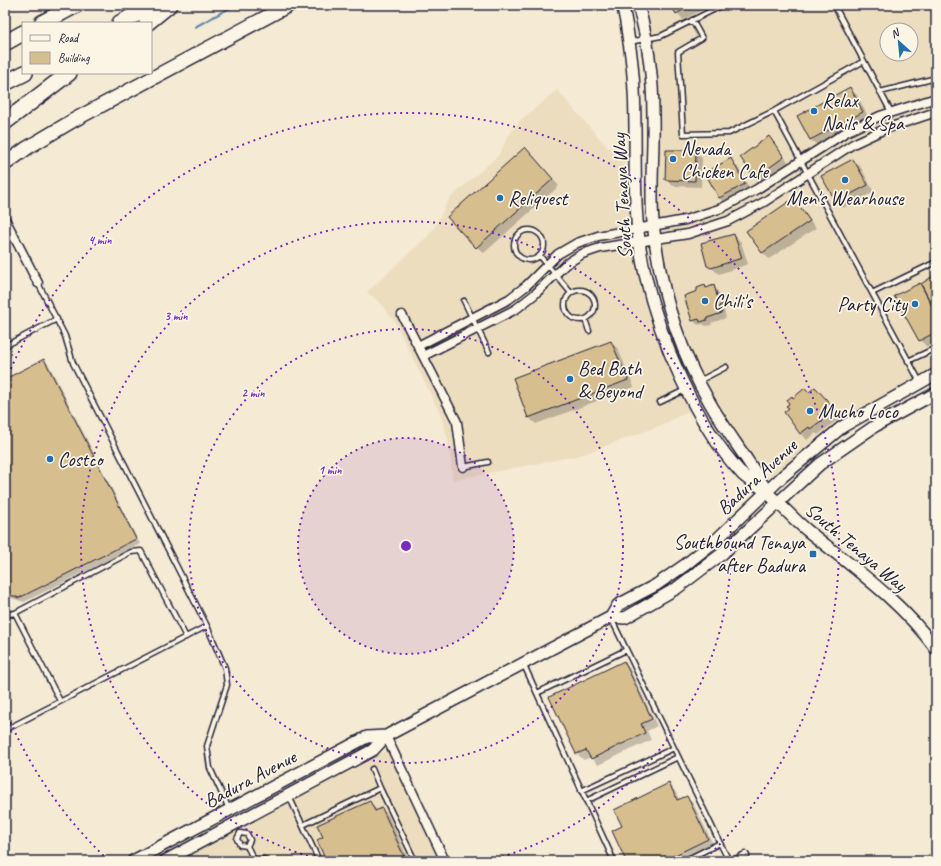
<svg xmlns="http://www.w3.org/2000/svg" width="941" height="866" viewBox="0 0 941 866" font-family="Caveat,sans-serif">
<rect width="100%" height="100%" fill="#f5ead4"/>
<filter id="ink" filterUnits="userSpaceOnUse"><feTurbulence type="fractalNoise" baseFrequency=".025" numOctaves="2"/><feDisplacementMap in="SourceGraphic" scale="8" xChannelSelector="R" yChannelSelector="G"/><feConvolveMatrix kernelMatrix="1 2 1 2 8 2 1 2 1" color-interpolation-filters="sRGB"/></filter>
<g filter="url(#ink)">
<!-- built -->
<path fill="#ecddbf" fill-rule="evenodd" d="M644 5H936V368L863 407 825 434 778 475 771 477 740 440 714 400 693 358 676 314 665 268 658 221 659 115 655 60ZM887 30H911V54H887Z
M557 90 608 148H625L627 203 635 257 648 310 666 361 690 410 662 425 581 455 453 480 448 440 440 413 395 322 379 302 367 292 428 236 435 227 449 199 499 155 508 136 522 119Z
M397 745 451 861H180L263 816Z"/>
<!-- shadow -->
<path fill="#0003" d="M672 5H711L683 20Z
M850 89 857 95 869 118 818 146 811 140 799 116Z
M769 137 790 164 762 184 756 177Z
M695 151 702 158 701 187 673 186 666 180Z
M532 155 559 186 484 253 477 247Z
M731 160 737 166 751 191 726 204 719 198Z
M853 160 860 166 874 192 843 208 837 202 823 176Z
M794 199 816 228 769 259 763 253Z
M734 235 741 242 748 264 719 274 708 265Z
M936 277V342L927 347 920 340 895 296Z
M705 286 707 288 714 286 729 308 724 310 726 318 711 323 712 325 706 326 703 324 698 325 693 320 698 292Z
M611 342 618 349 634 387 536 424 529 418 515 378Z
M44 360 49 365 140 544 24 602 5 596V380Z
M809 393 822 395 841 417 818 435 816 433 807 440 801 433 790 408 793 399Z
M624 662 630 669 657 726 647 731 651 740 598 765 591 757 584 760 577 754 550 697Z
M669 784 675 791 680 800 686 797 693 803 714 846 683 861H627L623 826Z
M370 803 377 810 381 809 388 815 409 861H327L324 838Z"/>
<g fill="none" stroke-linecap="round" stroke-linejoin="round">
<!-- stream -->
<path stroke="#668caa" stroke-width="2.5" d="M195 27 235 5"/>
</g>
<!-- building -->
<path fill="#d7be8e" stroke="#22223b" d="M671 5H692L676 14Z
M850 87 863 112 810 140 797 116Z
M769 136 784 157 755 178 740 157Z
M525 147 553 179 476 248 447 217Z
M666 150H696L695 181 665 180Z
M731 158 745 184 719 198 705 173Z
M853 159 868 185 836 202 821 176Z
M794 198 810 221 762 253 746 231Z
M734 234 742 258 711 268 707 266 701 243Z
M936 274V313L921 284Z
M920 283 936 313V332L919 341 894 296Z
M705 285 706 288 714 285 718 299 722 297 724 304 719 306 722 313 707 318V320L700 322 699 319 692 321 684 296 697 291V288Z
M611 341 628 380 528 418 513 378Z
M44 359 136 539 19 598 5 593V379Z
M815 387 836 410 810 429 809 427 800 434 784 412 789 408 786 406 789 404 787 400 792 396 793 398 805 388 809 392Z
M624 661 652 719 641 724 645 733 591 759 586 750 576 754 549 697Z
M669 783 677 800 687 796 708 839 663 861H626L612 831 622 826 614 810Z
M370 801 375 811 382 808 406 861H326L317 840 323 837 317 825Z"/>
<g fill="none" stroke-linecap="round" stroke-linejoin="round">
<!-- lane casing -->
<g stroke="#22223b" stroke-width="7">
<path id="lane" d="M834 5 891 112
M692 20 702 38 678 52 683 134 729 133 774 111 920 382
M629 42 661 36 723 5
M880 92 936 78
M774 111 864 61
M514 245a15 15 0 1 1 30 0a15 15 0 1 1-30 0Z
M540 256 571 293
M38 283 65 336 73 363 207 626 225 668 227 685 207 746 210 768 229 809
M565 305a15 15 0 1 1 30 0a15 15 0 1 1-30 0Z
M872 293 936 262
M464 301 489 352
M585 319 589 331
M5 346 57 319
M908 361 936 348
M699 381 726 367
M660 402 685 390
M463 467 488 462
M15 613 60 701
M5 615 15 613 131 552 141 551 186 637
M611 618 720 843 684 861
M524 665 614 861
M537 693 626 650
M5 730 207 626
M372 769 380 788
M581 791 674 748
M289 796 319 861
M586 801 678 757
M303 825 380 788 415 861
M240 833 247 834 250 840 247 846
M240 833 237 839 240 845 247 846
M720 843 729 861
M247 846 254 860
M254 861 263 859 268 861"/>
</g>
<!-- street casing -->
<g stroke="#22223b" stroke-width="11">
<path id="street" d="M5 219 38 283
M402 315 457 422 463 467
M418 346 509 299 526 286 558 254 577 243 598 236 685 220 722 208 757 189 846 132 880 116 936 98
M423 356 516 309 535 294 566 264 582 254 600 248 688 234 728 221 764 202 853 144 885 129 936 112
M386 736 445 861
M736 861 745 856"/>
</g>
<!-- secondary casing -->
<g stroke="#22223b" stroke-width="14">
<path id="secondary" d="M622 5C626 17 627 30 629 42 642 119 627 198 645 274 660 340 695 423 742 474 749 481 759 485 766 492 781 504 793 519 808 531 854 568 901 601 936 649
M638 5C648 40 653 80 653 116 654 151 650 187 653 222 659 285 678 348 710 403 727 433 749 460 766 490
M611 617 625 618 677 588 723 553 820 464 875 426 936 393
M133 861 367 737 386 736
M165 861 373 750 386 736 611 617 618 605 656 585 685 565 715 541 783 476 842 427 936 374"/>
</g>
<!-- primary casing -->
<g stroke="#22223b" stroke-width="16">
<path id="primary" d="M5 164 27 148 74 120 289 5"/>
</g>
<!-- highway casing -->
<g stroke="#22223b" stroke-width="18">
<path id="highway" d="M42 23 76 5
M120 23 154 5
M147 23 169 5
M5 43 23 33
M5 83 25 73
M5 122 69 73"/>
</g>
<!-- lane -->
<use href="#lane" stroke="#fcf5e5" stroke-width="4"/>
<!-- street -->
<use href="#street" stroke="#fcf5e5" stroke-width="8"/>
<!-- secondary -->
<use href="#secondary" stroke="#fcf5e5" stroke-width="11"/>
<!-- primary -->
<use href="#primary" stroke="#fcf5e5" stroke-width="13"/>
<!-- highway -->
<use href="#highway" stroke="#fcf5e5" stroke-width="15"/>
</g>
</g>
<!-- distance rings -->
<circle cx="406" cy="546" r="108" fill="#7b2cbf" fill-opacity=".12"/>
<g fill="none" stroke="#7b2cbf" stroke-width="2" stroke-dasharray="2 4">
<circle cx="406" cy="546" r="108"/>
<circle cx="406" cy="546" r="217"/>
<path d="M325 861A325 325 0 1 1 487 861"/>
<path d="M108 860A433 433 0 0 1 6 712M6 380A433 433 0 1 1 704 860"/>
</g>
<!-- markers -->
<g fill="#1f6fb2" stroke="#fcf5e5" stroke-width="1.5">
<circle cx="814" cy="111" r="4"/>
<circle cx="673" cy="159" r="4"/>
<circle cx="845" cy="180" r="4"/>
<circle cx="500" cy="198" r="4"/>
<circle cx="705" cy="301" r="4"/>
<circle cx="915" cy="304" r="4"/>
<circle cx="570" cy="379" r="4"/>
<circle cx="810" cy="411" r="4"/>
<circle cx="50" cy="459" r="4"/>
<rect x="809" y="550" width="8" height="8" rx="2"/>
</g>
<g text-anchor="middle" dominant-baseline="central" stroke-width="3.5" stroke-linejoin="round" paint-order="stroke">
<!-- poi labels -->
<g font-size="20" fill="#22223b" stroke="#fcf5e5" text-anchor="start">
<text x="822" y="100">Relax<tspan x="822" dy="23">Nails &amp; Spa</tspan></text>
<text x="681" y="148">Nevada<tspan x="681" dy="23">Chicken Cafe</tspan></text>
<text x="508" y="198">Reliquest</text>
<text x="845" y="198" text-anchor="middle">Men's Wearhouse</text>
<text x="713" y="301">Chili's</text>
<text x="907" y="304" text-anchor="end">Party City</text>
<text x="578" y="368">Bed Bath<tspan x="578" dy="23">&amp; Beyond</tspan></text>
<text x="818" y="411">Mucho Loco</text>
<text x="58" y="459">Costco</text>
<text x="805" y="542" text-anchor="end">Southbound Tenaya<tspan x="805" dy="23">after Badura</tspan></text>
</g>
<!-- street labels -->
<g font-size="20" fill="#22223b" stroke="#fcf5e5">
<text transform="translate(622 196) rotate(-93)">South Tenaya Way</text>
<text transform="translate(757 477) rotate(-43)">Badura Avenue</text>
<text transform="translate(856 547) rotate(40)">South Tenaya Way</text>
<text transform="translate(250 779) rotate(-28)">Badura Avenue</text>
</g>
</g>
<circle cx="406" cy="546" r="6" fill="#7b2cbf" stroke="#fcf5e5" stroke-width="2"/>
<g font-size="12" text-anchor="middle" font-weight="bold" fill="#7b2cbf" stroke="#fcf5e5" stroke-width="3.5" stroke-linejoin="round" paint-order="stroke">
<text x="100" y="244">4 min</text>
<text x="176" y="320">3 min</text>
<text x="253" y="397">2 min</text>
<text x="330" y="474">1 min</text>
</g>
<!-- margin -->
<rect width="941" height="866" fill="none" stroke="#fcf5e5" stroke-width="20"/>
<rect x="10" y="10" width="921" height="846" fill="none" stroke="#22223b" stroke-width="1.5" filter="url(#ink)"/>
<!-- legend -->
<rect x="22" y="22" width="130" height="52" fill="#fcf5e5" stroke="#a5a1a1"/>
<rect x="30" y="35" width="20" height="6" fill="#fcf5e5" stroke="#a5a1a1"/>
<text x="58" y="42" font-size="12" fill="#22223b">Road</text>
<rect x="30" y="52" width="20" height="12" fill="#d7be8e" stroke="#a5a1a1"/>
<text x="58" y="62" font-size="12" fill="#22223b">Building</text>
<!-- north arrow -->
<g transform="translate(899 42) rotate(333)"><circle r="19" fill="#fcf5e5" stroke="#a5a1a1"/>
<path d="M0-3L7 15L0 10L-7 15Z" fill="#1f6fb2"/>
<text y="-6" font-size="11" font-weight="bold" text-anchor="middle" fill="#22223b">N</text>
</g>
</svg>
